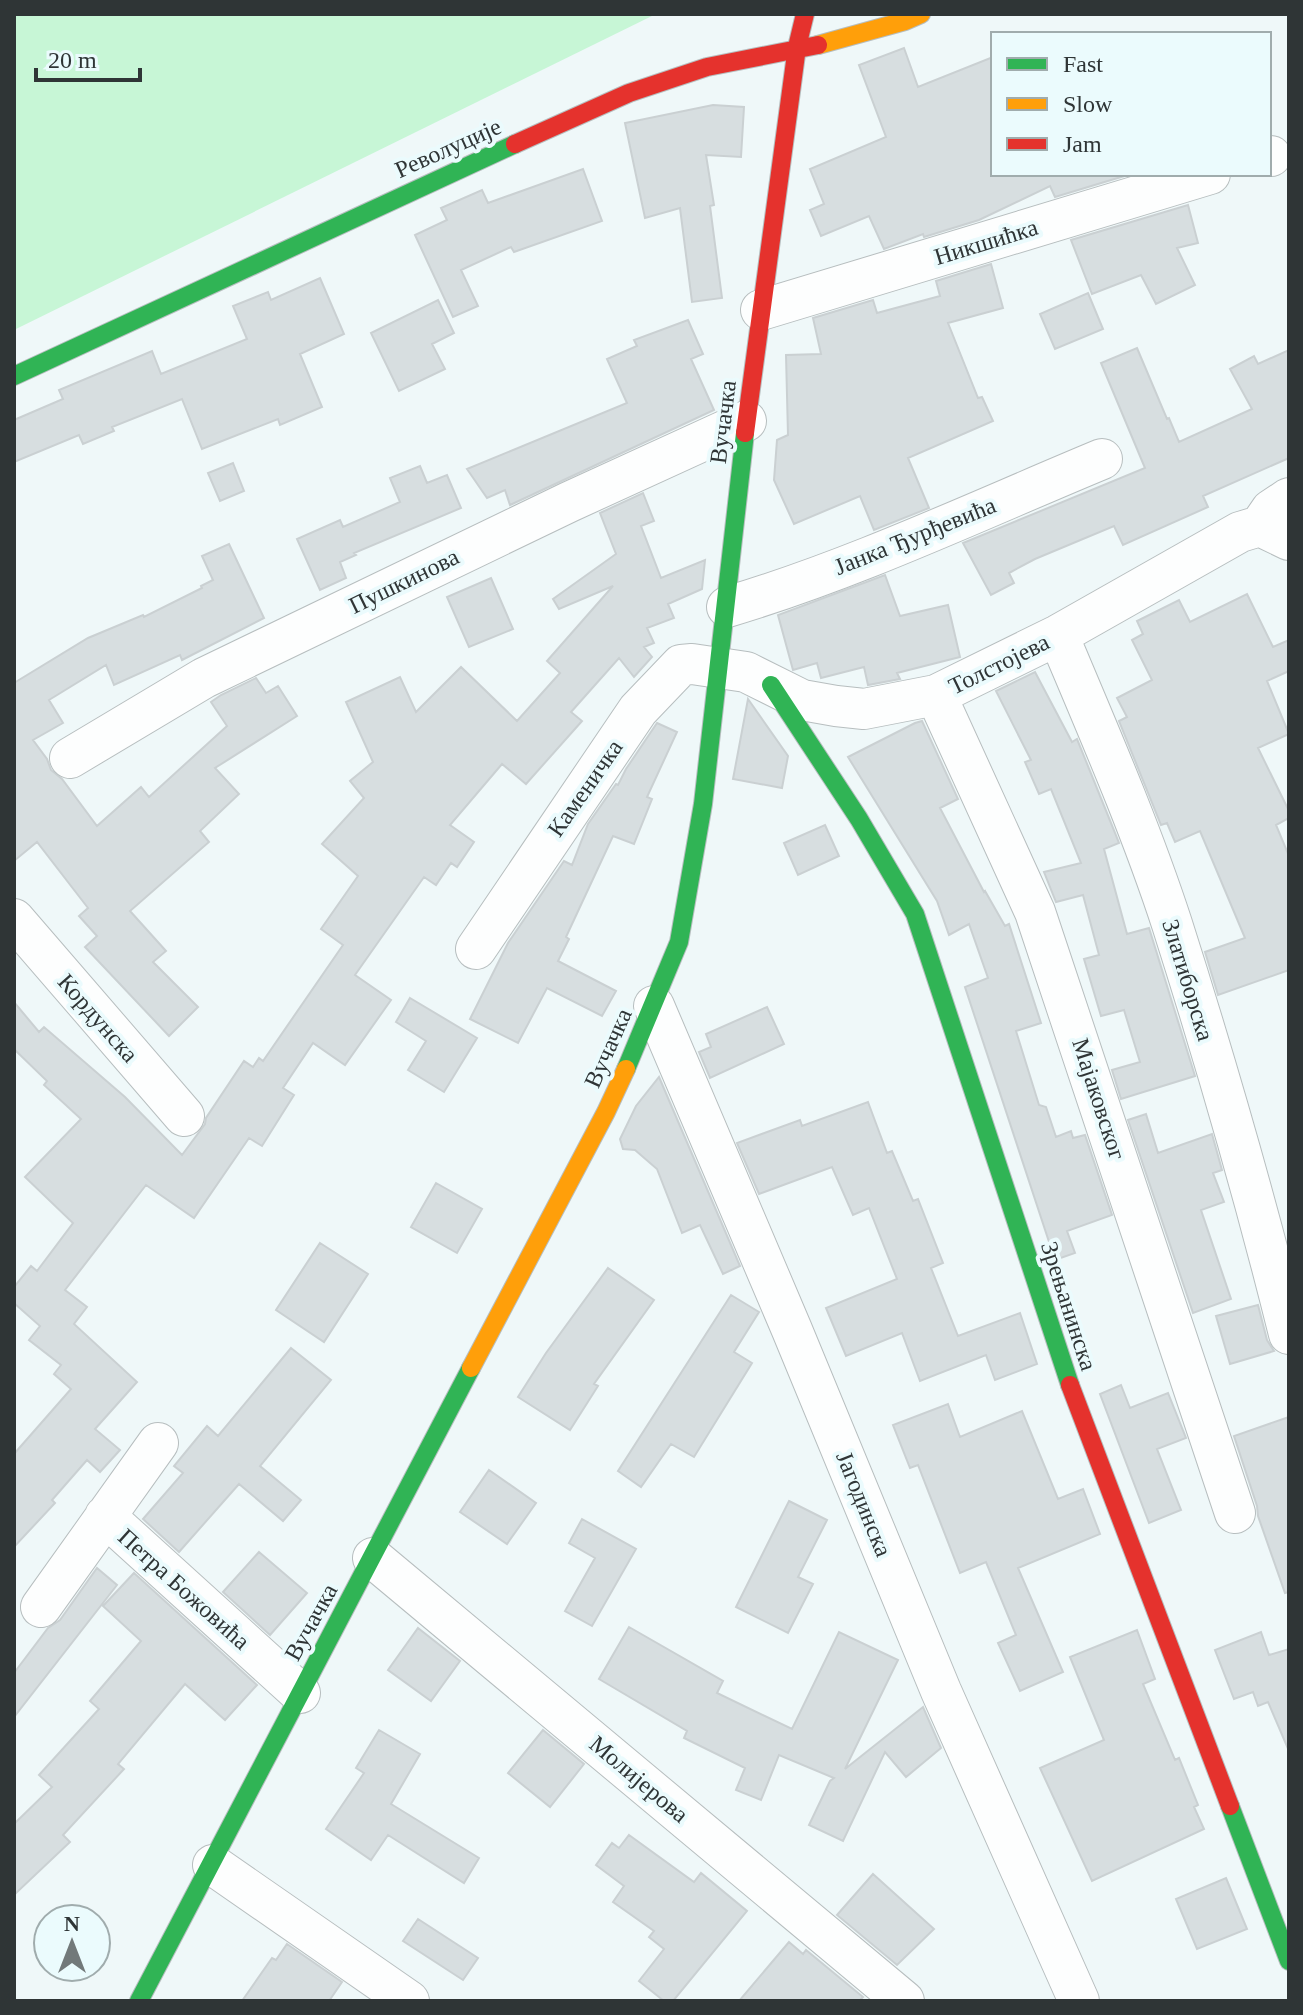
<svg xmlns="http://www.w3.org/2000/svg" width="1303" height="2015" viewBox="0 0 1303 2015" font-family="Georgia,serif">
<rect width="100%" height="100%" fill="#eff8f9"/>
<!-- green -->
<path fill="#c7f6d6" d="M14 14H656L14 330Z"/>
<!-- building -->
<path fill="#d7dee0" stroke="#cad0d2" stroke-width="2" d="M904 48 918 87 993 57V174H1131L1055 197 1050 186 979 220 924 237 923 234 884 249 869 216 821 236 810 210 824 204 810 169 886 137 859 65Z
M713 105 744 107 741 157 706 155 714 205 710 206 722 298 692 302 680 208 645 218 625 123Z
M583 169 602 221 514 252 511 247 461 270 478 306 453 317 415 235 447 220 441 208 482 190 488 203Z
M1188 205 1198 243 1177 248 1195 285 1156 304 1141 275 1092 294 1071 240Z
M991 264 1003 308 948 323 978 398 982 397 993 421 908 458 929 508 874 530 860 496 794 524 774 480 777 440 788 435 786 355 821 354 813 318 873 300 877 313 940 296 936 281Z
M320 278 344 334 300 354 322 407 280 425 278 419 202 449 182 399 112 427 114 431 83 444 79 435 14 462V420L63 399 59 390 152 351 161 374 247 339 233 306 268 292 271 300Z
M1088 293 1103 329 1055 349 1040 314Z
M438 300 454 333 432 344 445 369 399 391 371 333Z
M688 320 703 354 691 359 714 410 510 505 505 490 487 498 467 469 627 403 607 359 637 346 634 340Z
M1137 348 1167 419 1169 418 1179 442 1252 409 1230 369 1254 356 1258 364 1289 350V458L1203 496 1208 507 1123 545 1114 526 1035 559 1009 573 1014 583 991 595 963 543 1145 468 1101 363Z
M233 463 244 491 220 501 208 473Z
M420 466 427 483 447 475 461 508 354 553 356 555 340 562 346 578 320 590 297 539 340 520 343 527 400 502 390 478Z
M643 493 654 521 641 526 661 578 705 560 702 589 668 604 674 618 647 628 654 643 644 647 652 657 634 677 619 658 571 712 582 721 526 784 502 764 450 825 474 842 457 867 451 863 436 885 424 877 355 975 391 1000 345 1065 313 1043 283 1088 294 1095 262 1146 249 1138 194 1218 146 1185 65 1290 87 1307 74 1324 137 1382 95 1429 120 1450 100 1472 87 1460 52 1500 55 1503 14 1547V1454L71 1389 54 1374 61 1365 29 1340 40 1326 14 1303V1287L31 1266 37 1271 73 1223 25 1177 81 1119 44 1085 47 1081 14 1049V1002L39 1032 44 1027 125 1097 182 1155 205 1124 206 1118 244 1061 253 1067 259 1058 263 1061 343 945 321 929 358 876 322 844 364 798 350 781 373 762 346 702 400 677 416 712 461 667 517 721 560 673 547 661 613 586 559 609 553 599 616 554 600 513Z
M229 544 264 618 182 660 180 655 114 685 106 665 49 700 63 723 33 740 47 759 51 770 62 779 97 826 141 787 149 797 227 726 211 702 221 695 256 678 266 693 278 686 297 716 215 768 239 794 200 831 209 842 130 911 166 951 153 962 198 1007 169 1036 85 947 97 936 79 916 88 908 37 842 14 861V683L88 638 143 615 144 617 202 588 201 586 213 580 202 556Z
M885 575 900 616 948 605 960 657 897 673 900 679 868 685 864 667 821 678 817 663 793 670 778 615Z
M491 578 513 629 469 647 447 597Z
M1247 594 1273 647 1289 640V671L1267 681 1289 734 1258 748 1289 811V818L1276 825 1289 856V970L1218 995 1205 952 1245 938 1200 831 1175 842 1167 823 1161 825 1119 721 1127 717 1117 698 1152 680 1132 640 1143 634 1137 621 1179 600 1190 622Z
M1035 672 1072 742 1077 739 1111 823 1119 843 1104 849 1127 934 1149 928 1195 1076 1121 1099 1112 1070 1140 1062 1124 1010 1101 1016 1084 959 1099 955 1083 895 1056 902 1044 872 1081 863 1051 789 1039 794 1025 762 1031 760 996 691Z
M748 699 788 756 782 788 733 779Z
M922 721 958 799 940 808 984 892 985 891 1005 926 1009 924 1041 1023 1016 1031 1039 1105 1046 1107 1056 1137 1071 1131 1073 1138 1085 1135 1112 1215 1067 1231 1075 1253 1055 1260 965 987 988 978 969 924 949 935 937 901 848 757 915 723Z
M657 723 677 732 647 797 652 799 634 844 613 836 566 937 569 939 558 961 616 991 602 1016 547 988 518 1043 470 1019 508 943 564 861 572 865 588 824 616 784 618 785 626 769Z
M825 825 839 856 798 875 784 843Z
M410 998 477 1038 444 1092 408 1070 426 1041 396 1022Z
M767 1007 784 1044 710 1078 699 1052 711 1047 706 1034Z
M659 1077 740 1266 723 1274 700 1225 682 1233 657 1169 635 1150 623 1149 620 1139 636 1106Z
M868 1102 887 1153 892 1151 913 1201 918 1199 943 1263 931 1268 958 1336 1020 1313 1037 1364 995 1380 986 1355 920 1381 902 1333 846 1356 826 1308 897 1279 869 1208 853 1215 832 1167 759 1194 737 1143 800 1120 802 1126Z
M1146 1114 1158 1153 1212 1134 1222 1170 1213 1173 1224 1202 1201 1210 1231 1299 1193 1313 1128 1120Z
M436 1183 482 1209 457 1253 411 1227Z
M320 1243 368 1274 324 1342 276 1310Z
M608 1268 654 1300 594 1384 598 1386 570 1430 518 1397 546 1353Z
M731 1295 759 1312 734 1352 752 1363 694 1457 671 1444 641 1487 618 1471Z
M1258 1305 1267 1340 1274 1351 1230 1364 1216 1316Z
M291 1348 331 1380 260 1466 301 1500 283 1521 239 1484 179 1552 143 1519 183 1473 174 1466 207 1426 218 1436Z
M1121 1385 1130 1408 1168 1393 1186 1438 1157 1449 1181 1510 1149 1523 1100 1394Z
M948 1404 960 1437 1022 1411 1058 1499 1083 1489 1100 1534 1018 1568 1063 1672 1020 1691 998 1643 1016 1635 986 1562 960 1573 918 1465 910 1468 893 1425Z
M1289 1417V1592L1285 1593 1258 1516 1257 1506 1234 1436Z
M489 1470 536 1503 507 1544 460 1512Z
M789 1501 827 1520 798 1577 813 1584 788 1633 736 1607Z
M582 1519 636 1549 592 1626 565 1611 595 1558 569 1543Z
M259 1552 307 1593 270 1635 223 1592Z
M97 1568 117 1585 14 1717V1673L48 1628 60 1620Z
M134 1573 257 1685 225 1720 185 1684 118 1764 124 1769 63 1835 70 1842 14 1895V1824L52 1787 39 1775 99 1709 90 1701 141 1641 103 1606Z
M629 1627 723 1681 717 1693 792 1729 839 1632 898 1660 845 1769 923 1707 941 1748 906 1777 885 1752 843 1841 809 1825 830 1781 834 1778 779 1755 761 1800 736 1790 745 1768 684 1738 687 1731 599 1679Z
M418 1628 460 1661 431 1701 388 1670Z
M1137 1630 1155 1679 1143 1684 1175 1760 1179 1758 1198 1805 1194 1807 1204 1829 1092 1881 1040 1768 1104 1740 1070 1657Z
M1261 1632 1269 1655 1289 1649V1751L1268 1702 1258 1706 1253 1692 1234 1699 1215 1650Z
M379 1730 420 1754 391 1804 479 1858 464 1883 388 1835 371 1860 326 1829 364 1773 356 1768Z
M543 1730 584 1764 550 1807 508 1773Z
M629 1835 694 1882 701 1873 747 1911 673 2001H664L639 1981 664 1949 649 1937 654 1931 613 1902 624 1886 596 1865 612 1843 619 1848Z
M873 1874 934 1929 897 1965 837 1915Z
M1226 1878 1247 1929 1197 1949 1176 1899Z
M418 1919 478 1958 463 1980 403 1941Z
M789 1942 803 1954 806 1950 863 1997 859 2001H739Z
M287 1944 342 1982 329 2001H242L272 1958 276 1960Z"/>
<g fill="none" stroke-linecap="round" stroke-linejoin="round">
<!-- street casing -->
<g stroke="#b7bebf" stroke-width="42">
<path id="street" d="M1269 156H1271
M761 310 1210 174
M1260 526 1271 510 1289 498
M727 607C855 569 979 510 1102 459
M1058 635C1098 730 1140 826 1172 924 1215 1059 1255 1197 1289 1334
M936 695 1035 912 1235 1513
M70 758 204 678 569 502 746 421
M14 919 184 1116
M476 949 638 710 681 665 692 664 746 672 802 700 836 706 864 709 936 695 1058 635 1240 532 1260 526 1289 540
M654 1006 792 1330 941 1691 1079 2001
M105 1516 300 1693
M373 1558 904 2001
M41 1607 158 1443
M213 1865 409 2001"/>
</g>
<!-- fast casing -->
<g stroke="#b7bebf" stroke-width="20">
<path id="fast" d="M14 376 515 144
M771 685 859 819 915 914 1070 1385
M626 1069 679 942 703 804 745 433
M1230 1806 1289 1961
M139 2001 471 1368"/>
</g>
<!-- slow casing -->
<g stroke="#b7bebf" stroke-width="20">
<path id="slow" d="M818 45 905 21 921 14
M471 1368 606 1112 626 1069"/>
</g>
<!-- jam casing -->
<g stroke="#b7bebf" stroke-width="20">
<path id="jam" d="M515 144 629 93 707 67 818 45
M745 433 797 47 805 14
M1070 1385 1230 1806"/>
</g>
<!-- street -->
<use href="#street" stroke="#fdfefe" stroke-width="40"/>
<!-- fast -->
<use href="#fast" stroke="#30b455" stroke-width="18"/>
<!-- slow -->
<use href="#slow" stroke="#ff9f0a" stroke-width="18"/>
<!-- jam -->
<use href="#jam" stroke="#e5322d" stroke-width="18"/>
</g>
<g text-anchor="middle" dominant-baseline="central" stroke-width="8" stroke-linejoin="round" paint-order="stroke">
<!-- street labels -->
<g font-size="24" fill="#2f3536" stroke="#ebfbfd">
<text transform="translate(448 148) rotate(-24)">Револуције</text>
<text transform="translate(986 242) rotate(-17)">Никшићка</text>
<text transform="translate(723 422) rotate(-83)">Вучачка</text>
<text transform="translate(915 536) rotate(-22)">Јанка Ђурђевића</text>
<text transform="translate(404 581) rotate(-26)">Пушкинова</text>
<text transform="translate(999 664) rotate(-26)">Толстојева</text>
<text transform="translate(585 788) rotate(-55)">Каменичка</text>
<text transform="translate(1188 980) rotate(73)">Златиборска</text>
<text transform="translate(98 1018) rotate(49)">Кордунска</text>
<text transform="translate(608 1048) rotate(-66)">Вучачка</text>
<text transform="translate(1099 1099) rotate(72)">Мајаковског</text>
<text transform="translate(1069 1306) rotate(72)">Зрењанинска</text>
<text transform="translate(864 1504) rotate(68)">Јагодинска</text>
<text transform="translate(184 1589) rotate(42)">Петра Божовића</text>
<text transform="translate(311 1622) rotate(-61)">Вучачка</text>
<text transform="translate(639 1779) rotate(40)">Молијерова</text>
</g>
</g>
<!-- border -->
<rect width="1303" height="2015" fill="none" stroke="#2f3536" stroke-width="32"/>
<!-- legend -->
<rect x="991" y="32" width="280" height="144" fill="#ebfbfd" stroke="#a0acad" stroke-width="2"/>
<rect x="1007" y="58" width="40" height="12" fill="#30b455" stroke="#a0acad" stroke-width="2"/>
<text x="1063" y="72" font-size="24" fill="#2f3536">Fast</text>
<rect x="1007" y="98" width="40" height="12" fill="#ff9f0a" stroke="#a0acad" stroke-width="2"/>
<text x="1063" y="112" font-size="24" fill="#2f3536">Slow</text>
<rect x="1007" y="138" width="40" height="12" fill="#e5322d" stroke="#a0acad" stroke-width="2"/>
<text x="1063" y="152" font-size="24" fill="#2f3536">Jam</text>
<!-- north arrow -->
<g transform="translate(72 1943)"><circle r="38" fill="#ebfbfd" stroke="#a0acad" stroke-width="2"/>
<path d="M0-6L14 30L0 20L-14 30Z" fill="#72797a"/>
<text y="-12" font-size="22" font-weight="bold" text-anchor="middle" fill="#2f3536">N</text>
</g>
<!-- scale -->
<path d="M36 68v12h104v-12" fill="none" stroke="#2f3536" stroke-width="4"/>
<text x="48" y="68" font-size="24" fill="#2f3536" stroke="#ebfbfd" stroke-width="6" paint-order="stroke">20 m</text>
</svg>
